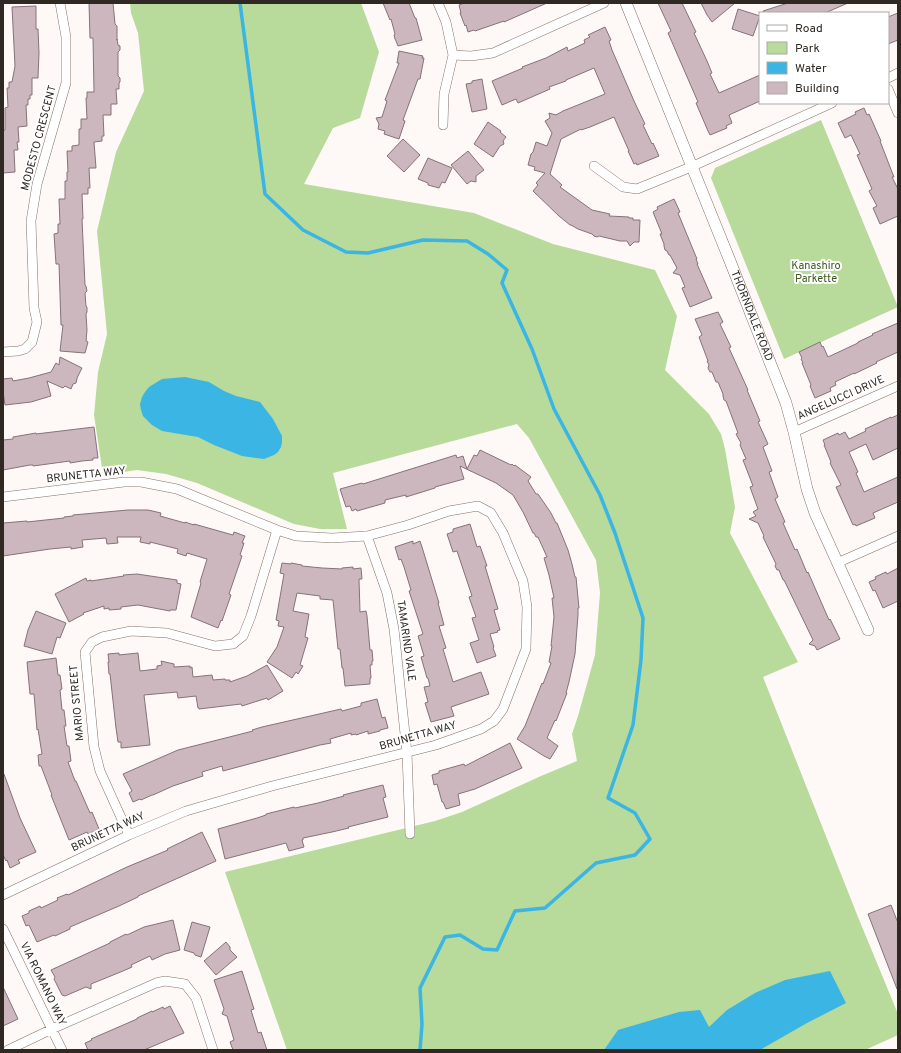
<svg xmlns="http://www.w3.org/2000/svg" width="901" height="1053" viewBox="0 0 901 1053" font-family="Overpass,sans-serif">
<rect width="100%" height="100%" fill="#fef9f7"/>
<!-- green -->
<path fill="#b8da9b" d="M130 3H361L379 52 360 118 333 128 304 184 474 213 553 244 655 270 677 316 665 370 709 414 721 434 725 449 735 507 730 533 798 662 763 677 858 917 898 1014V1035L865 1050H287L225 872 435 821 462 812 541 776 577 761 572 734 578 716 595 655 600 593 596 560 529 438 517 424 333 473 347 529H320L294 524 197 483 166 474 137 470 103 475 94 415 98 372 107 334 97 231 116 152 144 91 138 33 131 13Z
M821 120 898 307 784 359 711 178 715 168Z"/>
<!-- water -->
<path fill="#3bb5e3" d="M185 377 209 382 224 391 236 396 260 402 273 419 282 436V442L281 447 278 452 274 455 264 459 242 456 214 445 198 437 162 431 152 425 143 416 141 410 140 404 142 397 145 392 149 387 162 379Z
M830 971 846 1003 807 1023 760 1050H604L618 1030 679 1012 700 1010 709 1027 727 1010 755 993 785 980Z"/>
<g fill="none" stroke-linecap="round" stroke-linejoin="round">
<!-- stream -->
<path stroke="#3bb5e3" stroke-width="3.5" d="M240 3 265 194 303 230 346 252 368 253 423 240 467 241 488 254 507 270 502 283 532 349 554 409 600 495 615 533 643 618 641 660 633 725 608 798 635 813 650 839 635 855 596 863 545 908 515 911 497 950 483 949 460 935 445 937 420 988 422 1024 420 1050"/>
</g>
<!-- building -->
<path fill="#cdb7bf" stroke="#86727a" d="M89 3H113L115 24 117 26V40V39L118 45 120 46V50L118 52V76L120 78V82L119 83V89H116L117 104H111V115H103L104 136H102V141L94 142 96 168H89L90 188H88V194H82L83 219H82L85 285 86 286 87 291 85 293 86 306 87 307V312L86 314 87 330 86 341 88 342 85 353 60 351 63 325H61L59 264H56L54 234 58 233V224H60L59 199H65V181H67V172H68L67 151H72V146L79 145V129H81V119H87L86 98H87V92H94L93 38H90Z
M383 3H409L415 18H416L422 40 398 46 396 41 395 39 394 35 395 34 391 19 390 20Z
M464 3H547L504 22V21L475 31 474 30 468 32 466 25 465 26 460 13H461L459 5Z
M658 3H682L696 32 694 33 707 61 712 73 710 74 719 93 760 75V101L729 115 732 123 726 126 727 128 710 135 708 131 696 103 698 102 668 33 671 31Z
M701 3H735L712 22 707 15Z
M788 3H848L825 13H764L763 11Z
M36 6V29H38L39 53 38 78H32V95H30V99H28V105H26L27 126 18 127 19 142H17L18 150H14L15 172 3 173V130H5V108L8 107 7 88H9V82H12L15 66 12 7Z
M738 9 760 16 753 36 732 29Z
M898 13V40L888 44V17Z
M605 27 611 40 609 41 612 50 634 101 645 124 643 125 652 144 653 143 659 156 637 165 636 163 634 164 628 151H629L614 117 590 127 581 130V129L561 139 550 174 562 185 560 187 592 210 610 214 609 216 629 217V218H633V220H640L639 242H634L630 246 627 241H620L599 236 597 237 594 236 592 234 578 229 571 225H570L559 216 533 191 538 185 536 183 545 173 534 170 535 167 528 165 531 154 533 152 536 142 547 146 552 133 545 121 550 118 549 113 556 115 563 111 605 94 594 68 566 80V81L549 87 550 89 518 103 516 99 502 105 492 81 523 68 522 67 546 58 567 47 568 51 585 43 584 40 590 37 588 35Z
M399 51 423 56 422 58H424L420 79H418L403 120 405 121 399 139 384 134 385 131 378 129 379 124 376 118 382 117 387 101 385 100 399 63H397Z
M482 79 487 109 472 112 466 84 472 83V81Z
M864 108 867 115 869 114 881 141H880L892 172 894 177H892L898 189V216L880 224 873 208 877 206 869 191 872 189 857 155 860 154 851 135 845 138 838 123 856 114 855 112Z
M488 122 501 131 500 132 506 137 503 141 504 144 500 146 493 157 474 144Z
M403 139 420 155 404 172 387 156Z
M468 151 484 170 476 176V182L471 181 467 184 451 165Z
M428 158 452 168 445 183 442 182 439 188 428 185V183L418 179Z
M674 199 680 212 678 213 697 259H696L698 264H697L712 298 690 307 682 288 685 287 680 275 673 273 677 268 670 255H669L667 251 665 250 664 246V244L660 234H662L653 212 658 209 657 207Z
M718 312 723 322 720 324 731 347 729 348 748 390H747L760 421 758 422 768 444 763 447 772 471 769 472 778 497 775 499 785 522 783 523 795 550 797 549 807 573 808 572 829 620 830 619 840 639 817 650 815 646 809 644 813 640 784 580H783L779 570H777L775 566 776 564 763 537 764 536 758 523 749 519 756 516 753 512 758 509 750 487 753 486 743 460 746 459 740 445 741 443 736 434 738 433 726 401 724 400 723 396V394L718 382H716L712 372H710L708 368 709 365 707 361H708L699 337 702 335 695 319Z
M898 323V352L876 362 877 363 854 374V373L835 382 836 385 830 388 831 391 815 398 810 386 811 385 802 363H803L801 359 802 358 799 352 820 342 822 347 823 346 828 357 858 343V342L873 335 872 334Z
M60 357 82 368 77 378V379L76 383 73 384 71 389 65 386 63 388 47 381 51 396 31 402 5 405 3 392V379L12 378 13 381 29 378 51 372 56 363 59 365Z
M898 415V448L873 460 866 444 849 452 858 472 856 473 864 492 898 477V502L873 513 875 518 856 526 855 524 853 525 836 487 841 485 830 463 831 462 824 445H825L823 440 838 433 839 435 845 432 849 439 866 431 865 429 891 417V418Z
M94 427 98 458H93V460L82 461 70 463V461L33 466V465H30L3 470V440L13 439V437L36 433V434Z
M480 450 511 465 512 464 514 466 515 465 531 477 528 481 536 494H538L551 513 556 523H557L568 550 572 564 575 577H576L579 608H578V615L575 654 569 682 566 693H567L556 721 555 720 547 738 558 746 550 759 544 756 517 739 525 726 542 683 543 684 551 663 549 662 552 646H551L554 617 552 598H554L549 575 544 558 547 557 538 537H536L534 533H533L523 512 513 495 496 483 460 466 464 479 435 487V488L406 497V495L385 500V503L357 511 356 509 352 511 350 506 346 507 340 489 362 483 363 484 456 455 457 458 463 456 467 469 474 455 477 456Z
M128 510H148L161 513 160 516 185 523V522L194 525V524L233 535 234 532 245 536 242 543H244L240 555 242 556 229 594 231 595 222 621 221 620 218 628 191 617 201 583 200 582 207 559 187 553 186 556 177 553 178 549 150 542V544L140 542 141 537H117L118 543 107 544 106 538 82 540 83 547 71 549V547L50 549 3 556V523L27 521V522L64 518V517L73 516V515Z
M470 524 477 547 480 546 487 566H485L498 609 494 610 500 630 497 631 498 632 490 634 494 647 493 648 496 656 477 663 470 643 479 640 472 618 476 617 469 597 472 596 457 551 453 552 447 534 453 532V529Z
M413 541V544L420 541 422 547 439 603H438L444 625 439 626 446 648 443 649 453 682 481 672 489 694 451 707 454 716 431 722 425 703 428 702 424 687 430 686 428 678H427L421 657 424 656 418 636 423 634 409 591 411 590 404 567 401 559 399 560 395 547Z
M282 563 291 564V563L302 565V566L322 568 342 569V568L353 567V569L361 568 362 579H359L360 612 366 611 367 616 370 650H372L373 661H372V665H370L371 678H370V684L345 686 343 668H342L340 649H338L333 600 320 599V596L297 593 293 611 309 614 305 637 308 638 300 665 303 666 298 674 296 672 292 678 267 662 277 647 284 627 278 626 279 621 276 620 284 574 280 573Z
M898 568V601L883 608 875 590 873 591 869 582 876 579 875 577 886 572 887 574Z
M137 574 177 580V583L181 584 176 610H170V611L138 605 121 607V609L109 610V608L104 609V606L83 613 84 614 69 622 55 594 86 578 87 581 91 580V581L124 576 123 575Z
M36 611 66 623 60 638 57 637 52 654 24 646 28 630Z
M119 653V655L138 653 140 671 157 669V666L162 665 161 661 174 664V667L190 666V668L192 667 193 677 212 675 213 680 225 679V680H230V682L247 676 267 665 283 691 268 700 267 698 242 706 241 704 199 709V708H198L196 696 178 698 177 692 144 695 150 745 121 748V742H118L116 728 110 674H109L108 662H109L108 654Z
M56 658 58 675H60L62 689 60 690 62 710H64L66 726H64L67 746H69L71 761 68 762 75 781H76L90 813 92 812 99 829 88 834 87 832 69 840 51 795H52L41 766H39L38 755 42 754 38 729 37 730 34 694H30L27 662Z
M377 699 382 718 385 717 388 728 380 730V731L368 734V731L356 735V734L351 735V733L330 739 331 743 320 745 223 771 222 766 202 772 203 776 173 786 153 795H152L141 800 140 799 133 802 129 793 132 791 123 774 178 750 253 731 252 730 262 727 341 709 342 711 361 706V703Z
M510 743 522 768 475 789 458 794 460 805 446 809 443 802H442L437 784 434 785 432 775 439 773V771L464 764 465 766Z
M3 774H4L20 818 36 852 18 860 20 863 10 868 7 860 6 861 3 855Z
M383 785 386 797 383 798 388 817 348 827 349 828 332 832 303 838V840H302L304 847 289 851 286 843 225 859 218 829 257 818 266 815V814L294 807 295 808 318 803 344 796 343 795Z
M202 832 216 861 138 896V897L119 906 70 927V929L55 936 54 935 37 942 29 925 26 926 22 916 29 913V911L40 906 41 908 58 900 57 898 67 894 68 895 127 867 168 850 167 849Z
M891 905 898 923 897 989 868 914Z
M173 920 180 950 165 954 152 960 150 956 131 965 132 967 123 971 91 984V989L86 987 65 996 62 995 54 979 55 977 51 970 110 943V942L126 934 127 935 144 927Z
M192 922 210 927 201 957 195 955 194 953 184 950Z
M226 942 230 947V950L237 957 216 975 204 961Z
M242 971 254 1009 251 1010 258 1033 261 1032 267 1050H233L230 1042 234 1040 227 1016 222 1014 224 1009 214 980Z
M3 987 18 1019 3 1026Z
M170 1006 184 1033 144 1050H88L85 1043 92 1040 91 1039 137 1019V1018L152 1011V1012L163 1007 164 1009Z"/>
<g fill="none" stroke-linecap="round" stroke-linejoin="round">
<!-- minor casing -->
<g stroke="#847268" stroke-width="10">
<path id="minor" d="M438 3 446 22 453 55 444 94 443 125
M453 55 471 56 493 53 604 3
M888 78 898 73
M888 89 898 113
M594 166 623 187 637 189 691 167 832 103
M3 352 18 351 25 349 32 342 37 322 34 308 31 221 37 184 66 83V37L60 3
M794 432 898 386
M3 497 124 482H141L177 489 277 530 296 536 332 538 367 536 408 525 449 511 478 506 491 513 503 533 523 581 527 607 526 649 503 709 494 721 481 729 436 745 272 786 186 811 129 835 3 895
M367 536 387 593 394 629 407 753 410 834
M837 563 898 536
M129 835 100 771 94 747 85 652 92 642 102 637 131 631 167 633 215 646 233 644 243 636 251 616 277 530
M3 929 62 1050
M8 1050 52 1029 156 983 165 981 185 984 196 998 213 1050"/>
</g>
<!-- tertiary casing -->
<g stroke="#847268" stroke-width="12">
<g id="tertiary">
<path id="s1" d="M626 3 730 261 786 403 794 432 807 489 815 513 868 630"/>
</g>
</g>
<!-- minor -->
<use href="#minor" stroke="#fff" stroke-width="9"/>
<!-- tertiary -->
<use href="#tertiary" stroke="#fff" stroke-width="11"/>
</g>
<g text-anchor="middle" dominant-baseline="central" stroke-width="4" stroke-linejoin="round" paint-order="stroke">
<!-- street labels -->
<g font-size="11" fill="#2f2823" stroke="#fff">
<text transform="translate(39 138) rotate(-75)">MODESTO CRESCENT</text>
<text stroke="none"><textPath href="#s1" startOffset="337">THORNDALE ROAD</textPath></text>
<text transform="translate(841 398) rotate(-24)">ANGELUCCI DRIVE</text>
<text transform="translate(86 475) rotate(-6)">BRUNETTA WAY</text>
<text transform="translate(406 641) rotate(82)">TAMARIND VALE</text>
<text transform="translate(77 703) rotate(-95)">MARIO STREET</text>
<text transform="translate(418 736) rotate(-16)">BRUNETTA WAY</text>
<text transform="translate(108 832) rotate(-25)">BRUNETTA WAY</text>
<text transform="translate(43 984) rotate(64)">VIA ROMANO WAY</text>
</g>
<!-- park labels -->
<g font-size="11" fill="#3b581d" stroke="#fff">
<text x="816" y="266">Kanashiro<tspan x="816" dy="13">Parkette</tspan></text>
</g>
</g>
<!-- border -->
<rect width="901" height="1053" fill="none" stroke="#2f2823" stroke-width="8"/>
<!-- legend -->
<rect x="759" y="12" width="130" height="92" fill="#ffffff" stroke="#aca9a7"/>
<rect x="767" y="25" width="20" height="6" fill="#ffffff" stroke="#aca9a7"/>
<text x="795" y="32" font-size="12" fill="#2f2823">Road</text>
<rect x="767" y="42" width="20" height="12" fill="#b8da9b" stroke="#aca9a7"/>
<text x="795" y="52" font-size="12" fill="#2f2823">Park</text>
<rect x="767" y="62" width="20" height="12" fill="#3bb5e3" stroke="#aca9a7"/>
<text x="795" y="72" font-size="12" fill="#2f2823">Water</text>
<rect x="767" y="82" width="20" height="12" fill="#cdb7bf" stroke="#aca9a7"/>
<text x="795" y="92" font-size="12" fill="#2f2823">Building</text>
</svg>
